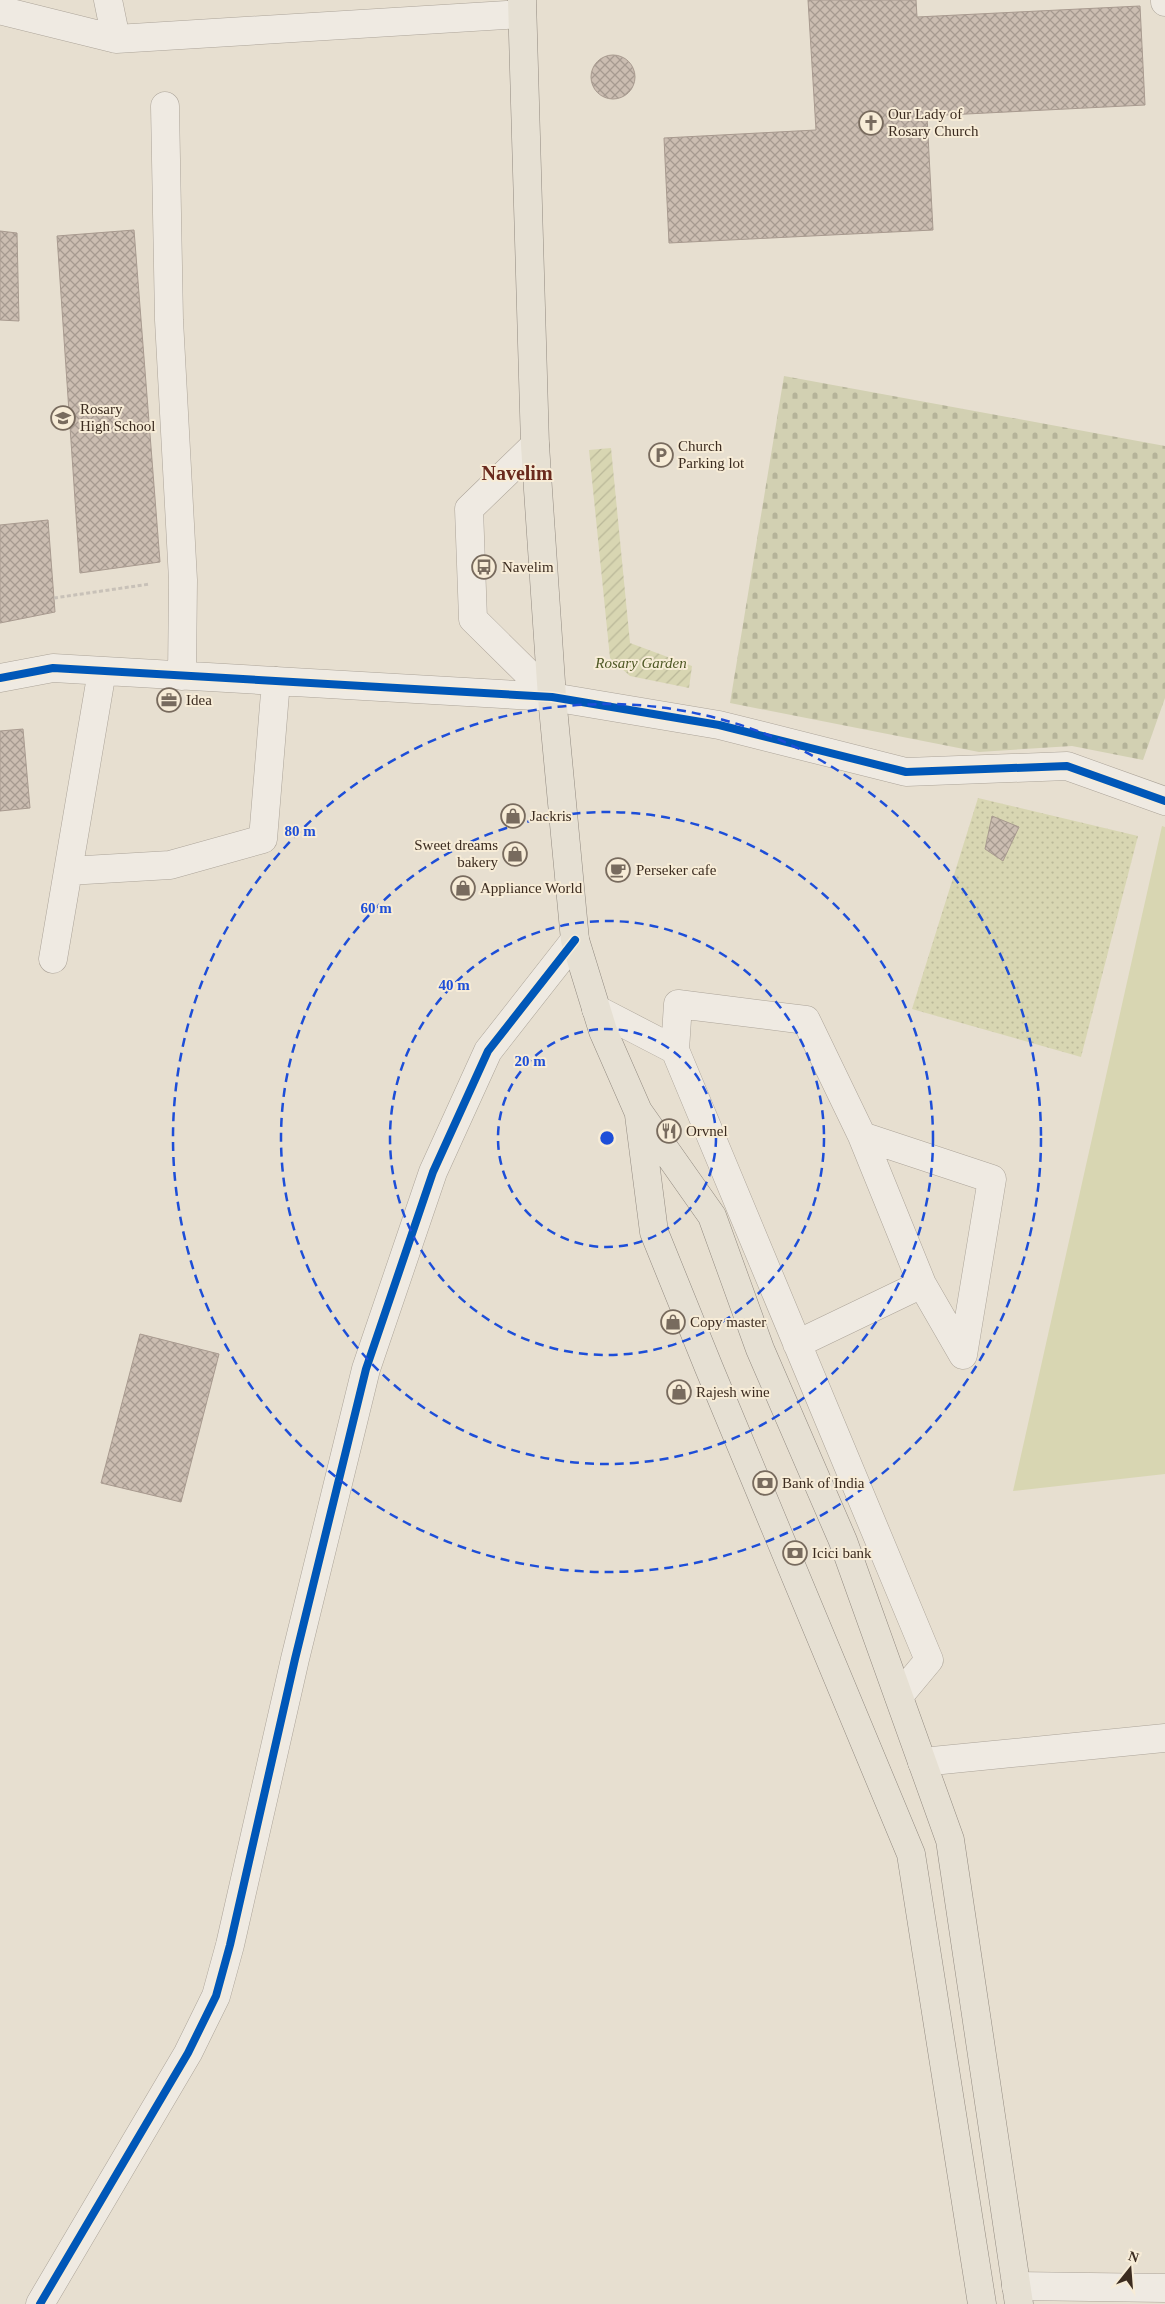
<svg xmlns="http://www.w3.org/2000/svg" width="1165" height="2304" viewBox="0 0 1165 2304" font-family="'Times New Roman',serif">
<defs>
<pattern id="grass-dots" width="8" height="8" patternUnits="userSpaceOnUse" patternTransform="scale(1.25)"><rect width="8" height="8" fill="#d8d6b2"/><path d="M2 2h.1M6 6h.1" fill="none" stroke="#bab899" stroke-width="1.8" stroke-linecap="round"/></pattern>
<pattern id="cemetery-stones" width="16" height="16" patternUnits="userSpaceOnUse" patternTransform="scale(1.25)"><rect width="16" height="16" fill="#d2d0b2"/><path d="M2 7V4a2 2 0 0 1 4 0v3zM10 15v-3a2 2 0 0 1 4 0v3z" fill="#b5b399"/></pattern>
<pattern id="garden-furrows" width="10" height="10" patternUnits="userSpaceOnUse" patternTransform="scale(1.25)"><rect width="10" height="10" fill="#d8d6b2"/><path d="M-1 1l2-2M0 10L10 0M9 11l2-2" fill="none" stroke="#bab899"/></pattern>
<pattern id="building-cross-hatch" width="8" height="8" patternUnits="userSpaceOnUse" patternTransform="scale(1.25)"><rect width="8" height="8" fill="#cbbdb1"/><path d="M0 0l8 8M0 8l8-8" fill="none" stroke="#a69a90"/></pattern>
</defs>
<rect width="100%" height="100%" fill="#e7dfd0"/>
<!-- grass -->
<path fill="url(#grass-dots)" d="M978 798 1138 836 1081 1057 912 1009Z"/>
<!-- cemetery -->
<path fill="url(#cemetery-stones)" d="M784 376 1165 446V698L1143 760 1072 746 979 752 730 703Z"/>
<!-- park -->
<path fill="#d8d6b2" d="M1162 826 1165 827V1474L1013 1491Z"/>
<!-- garden -->
<path fill="url(#garden-furrows)" d="M611 448 630 643 692 666 689 688 630 676 610 658 589 450Z"/>
<!-- building -->
<path fill="url(#building-cross-hatch)" stroke="#a89a8f" d="M808 0H916L917 17 1140 6 1145 105 927 116 933 230 669 243 664 138 816 130Z
M591 77a22 22 0 1 1 44 0a22 22 0 1 1-44 0Z
M134 230 160 562 80 573 57 236Z
M0 231 17 233 19 321 0 320Z
M48 520 55 612 0 623V525Z
M23 729 30 808 0 811V731Z
M992 816 1019 827 1003 861 985 849Z
M140 1334 219 1354 181 1502 101 1483Z"/>
<g fill="none" stroke-linecap="round" stroke-linejoin="round">
<!-- minor casing -->
<g stroke="#aca499" stroke-width="29">
<path id="minor" d="M108 0 116 39
M1165 0V2
M0 7 3 11 116 39 522 14
M165 106 169 320 183 580 182 676
M535 445 469 509 473 619 552 697
M0 678 53 668 552 697 719 725 906 772 1067 766 1165 801
M68 871 170 865 263 839 276 681
M53 959 102 671
M596 1009 675 1050 929 1660 899 1696
M675 1050 678 1004 806 1020 862 1136
M797 1344 922 1284 862 1136 992 1179 963 1355 922 1284
M922 1762 1165 1738
M1016 2286 1165 2288
M40 2304 188 2053 216 1996 230 1945 295 1659 366 1369 433 1172 488 1051 575 940"/>
</g>
<!-- major casing -->
<g stroke="#928a80" stroke-width="29">
<path id="major" d="M522 0 535 445 552 697 575 940 603 1031 638 1111 712 1216 760 1349 843 1541 950 1840 1019 2304
M639 1115 654 1232 709 1368 911 1854 982 2304"/>
</g>
<!-- path -->
<path stroke="#c8c1b8" stroke-width="3" stroke-dasharray="4 2.5" stroke-linecap="butt" d="M54 598 150 584"/>
<!-- minor -->
<use href="#minor" stroke="#efeae2" stroke-width="28"/>
<!-- major -->
<use href="#major" stroke="#e6e0d3" stroke-width="28"/>
<!-- cycleway casing -->
<g stroke="#f7ecd7" stroke-width="11">
<path id="cycleway" d="M0 678 53 668 552 697 719 725 906 772 1067 766 1165 801
M40 2304 188 2053 216 1996 230 1945 295 1659 366 1369 433 1172 488 1051 575 940"/>
</g>
<!-- cycleway -->
<use href="#cycleway" stroke="#0057b8" stroke-width="8"/>
</g>
<!-- distance rings -->
<g fill="none" stroke="#1d4ed8" stroke-width="2.5" stroke-dasharray="9 6">
<circle cx="607" cy="1138" r="109"/>
<circle cx="607" cy="1138" r="217"/>
<circle cx="607" cy="1138" r="326"/>
<circle cx="607" cy="1138" r="434"/>
</g>
<!-- icons -->
<defs>
<g id="church-ring" transform="scale(1.25)"><circle r="9.5" fill="#f7ecd7" stroke="#786b5e" stroke-width="1.5"/><path d="M-1.2-6h2.4v3.5h3.3v2.4h-3.3V6h-2.4V-.1h-3.3v-2.4h3.3Z" fill="#786b5e"/></g>
<g id="school-ring" transform="scale(1.25)"><circle r="9.5" fill="#f7ecd7" stroke="#786b5e" stroke-width="1.5"/><path d="M0-5L7-2L0 1L-7-2ZM-4 1L0 2.5L4 1V4Q0 6-4 4Z" fill="#786b5e"/></g>
<g id="parking-ring" transform="scale(1.25)"><circle r="9.5" fill="#f7ecd7" stroke="#786b5e" stroke-width="1.5"/><path d="M-3.5-5.5H1a3.5 3.5 0 0 1 0 7H-1V5.5H-3.5ZM-1-3.4V-.6H.8a1.4 1.4 0 0 0 0-2.8Z" fill="#786b5e"/></g>
<g id="bus-ring" transform="scale(1.25)"><circle r="9.5" fill="#f7ecd7" stroke="#786b5e" stroke-width="1.5"/><path d="M-5-6H5V4H4V6H2V4H-2V6H-4V4H-5ZM-3.5-4V0h7V-4ZM-3.5 1.2v1.5H-2V1.2ZM2 1.2v1.5H3.5V1.2Z" fill="#786b5e"/></g>
<g id="office-ring" transform="scale(1.25)"><circle r="9.5" fill="#f7ecd7" stroke="#786b5e" stroke-width="1.5"/><path d="M-6-3h4V-5.5h4V-3h4V5H-6ZM-1-4.5V-3h2v-1.5ZM-6 0V1H6V0Z" fill="#786b5e"/></g>
<g id="shop-ring" transform="scale(1.25)"><circle r="9.5" fill="#f7ecd7" stroke="#786b5e" stroke-width="1.5"/><path d="M-5-2.5h2.3a2.7 3.5 0 0 1 5.4 0H5L5.5 6h-11ZM-1.5-2.5h3a1.5 2.3 0 0 0-3 0Z" fill="#786b5e"/></g>
<g id="cafe-ring" transform="scale(1.25)"><circle r="9.5" fill="#f7ecd7" stroke="#786b5e" stroke-width="1.5"/><path d="M-5.5-4.5H6V0H3Q3 3.5 0 3.5H-2.5Q-5.5 3.5-5.5 0ZM3-3.2v2h1.7v-2ZM-6 4.5H4V6H-6Z" fill="#786b5e"/></g>
<g id="restaurant-ring" transform="scale(1.25)"><circle r="9.5" fill="#f7ecd7" stroke="#786b5e" stroke-width="1.5"/><path d="M-5-6h1v4h1v-4h1v4h1v-4h1v5L-1.5 .5V6h-2V.5L-5-1ZM5-6V6H3V1.5H1.5Q1.5-4 5-6Z" fill="#786b5e"/></g>
<g id="bank-ring" transform="scale(1.25)"><circle r="9.5" fill="#f7ecd7" stroke="#786b5e" stroke-width="1.5"/><path d="M-6-4H6V4H-6ZM0-2.3a2.3 2.3 0 1 0 0 4.6a2.3 2.3 0 1 0 0-4.6Z" fill="#786b5e"/></g>
</defs>
<g fill-rule="evenodd">
<use href="#church-ring" x="871" y="123"/>
<use href="#school-ring" x="63" y="418"/>
<use href="#parking-ring" x="661" y="455"/>
<use href="#bus-ring" x="484" y="567"/>
<use href="#office-ring" x="169" y="700"/>
<use href="#shop-ring" x="513" y="816"/>
<use href="#shop-ring" x="515" y="854"/>
<use href="#cafe-ring" x="618" y="870"/>
<use href="#shop-ring" x="463" y="888"/>
<use href="#restaurant-ring" x="669" y="1131"/>
<use href="#shop-ring" x="673" y="1322"/>
<use href="#shop-ring" x="679" y="1392"/>
<use href="#bank-ring" x="765" y="1483"/>
<use href="#bank-ring" x="795" y="1553"/>
</g>
<g text-anchor="middle" dominant-baseline="central" stroke-width="4" stroke-linejoin="round" paint-order="stroke">
<!-- poi labels -->
<g font-size="15" fill="#3c2c20" stroke="#f7ecd7" text-anchor="start">
<text x="888" y="114">Our Lady of<tspan x="888" dy="17">Rosary Church</tspan></text>
<text x="80" y="409">Rosary<tspan x="80" dy="17">High School</tspan></text>
<text x="678" y="446">Church<tspan x="678" dy="17">Parking lot</tspan></text>
<text x="502" y="567">Navelim</text>
<text x="186" y="700">Idea</text>
<text x="530" y="816">Jackris</text>
<text x="498" y="845" text-anchor="end">Sweet dreams<tspan x="498" dy="17">bakery</tspan></text>
<text x="636" y="870">Perseker cafe</text>
<text x="480" y="888">Appliance World</text>
<text x="686" y="1131">Orvnel</text>
<text x="690" y="1322">Copy master</text>
<text x="696" y="1392">Rajesh wine</text>
<text x="782" y="1483">Bank of India</text>
<text x="812" y="1553">Icici bank</text>
</g>
<!-- park labels -->
<g font-size="15" font-style="italic" fill="#4f5926" stroke="#f7ecd7">
<text x="641" y="663">Rosary Garden</text>
</g>
<!-- district labels -->
<g font-size="20" font-weight="bold" fill="#6a2a1e" stroke="#f7ecd7">
<text x="517" y="473">Navelim</text>
</g>
</g>
<circle cx="607" cy="1138" r="8" fill="#1d4ed8" stroke="#f7ecd7" stroke-width="2.5"/>
<g font-size="15" text-anchor="middle" font-weight="bold" fill="#1d4ed8" stroke="#f7ecd7" stroke-width="4" stroke-linejoin="round" paint-order="stroke">
<text x="300" y="836">80 m</text>
<text x="376" y="913">60 m</text>
<text x="454" y="990">40 m</text>
<text x="530" y="1066">20 m</text>
</g>
<!-- north arrow -->
<g transform="translate(1130 2269) rotate(17)" stroke="#f7ecd7" stroke-width="4" paint-order="stroke">
<path d="M0-4L9 19L0 12L-9 19Z" fill="#3c2c20"/>
<text y="-8" font-size="14" font-weight="bold" text-anchor="middle" fill="#3c2c20">N</text>
</g>
</svg>
